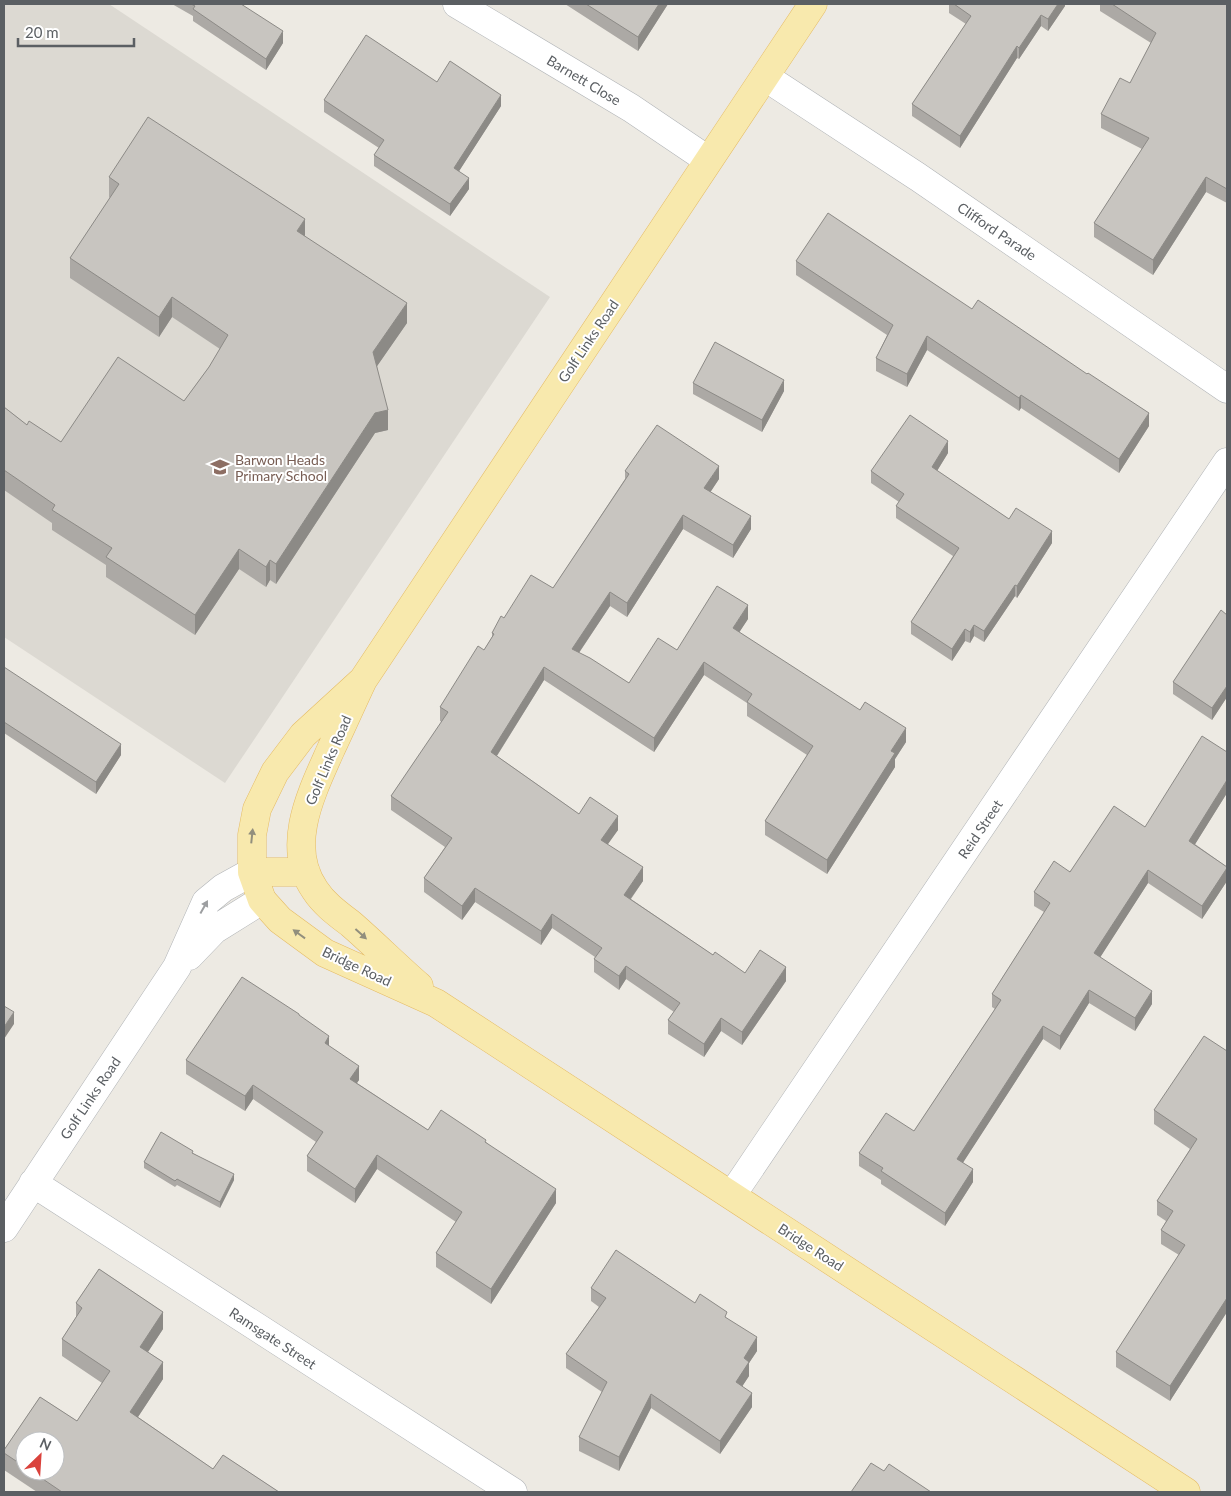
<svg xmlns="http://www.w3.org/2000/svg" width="1231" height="1496" viewBox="0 0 1231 1496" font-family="Lato,sans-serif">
<rect width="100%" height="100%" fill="#edeae3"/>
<!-- education -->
<path fill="#dcd9d2" d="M4 4H109L550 297 225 783 4 637Z"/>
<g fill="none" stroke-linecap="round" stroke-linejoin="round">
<!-- minor casing -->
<g stroke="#b1b4b7" stroke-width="29">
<path id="minor" d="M457 4 631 108 708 160
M765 77 918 177 1227 389
M189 956 214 930 262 900
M33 1183 513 1492
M732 1195 1227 462
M4 1228 177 967 206 902 223 888 252 872"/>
</g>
<!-- major casing -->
<g stroke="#e5bb64" stroke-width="29">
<path id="major" d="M363 680 303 735 275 772 257 809 252 835V872L262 900 280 920 325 953 436 1003 1186 1492
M252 872H306
M419 986C396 966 374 944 351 924 338 914 324 904 315 890 284 846 312 792 331 749 342 726 352 703 363 680L813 4"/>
</g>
<!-- minor -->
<use href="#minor" stroke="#fff" stroke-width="28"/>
<!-- major -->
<use href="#major" stroke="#f8e9ad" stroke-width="28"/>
</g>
<!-- wall -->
<path fill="#aca9a5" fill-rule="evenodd" d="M172 4H242L283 43 266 70 193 21V16Z
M565 4H668L638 51Z
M949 4H1065V6L1048 31 1041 26 1019 59 1017 58 960 148 912 116V104L966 24 949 13Z
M1100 4H1215L1216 5 1227 4V203L1206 192 1153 275 1094 237V223L1142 149 1101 128V114L1130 83 1151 43 1100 11Z
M437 82 501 106 459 171 469 189 450 216 374 166V155L379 148 324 112V100Z
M109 177 305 236 407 323 377 366 388 430 375 433 276 584 270 580 266 587 239 569 195 635 106 577V565L52 530V523L4 490V407L27 425 61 442 184 401 209 367 220 349 172 317 159 337 70 278V258L110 198 109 197Z
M796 261 1149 426 1119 473 1021 408 1019 411 927 350 907 387 876 371V358L887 335 796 275Z
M693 383 784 391 762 432 693 394Z
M948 453 937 471 1009 519 1052 543 1017 598 1015 596 984 642 974 636 970 643 965 641 952 661 911 634V622L953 556 896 518V506L899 502 871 483V471Z
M625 471 719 479 710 492 751 529 733 558 683 529 627 617 610 606 579 653 629 683 677 650 748 619 739 632 906 742 895 759V767L827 874 765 835V821L807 755 747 716V703L704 675 654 752 544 680 497 756 579 814 618 830 607 844 643 881 631 899 713 955 745 973 786 981 742 1045 721 1031 704 1057 668 1034V1020L674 1012 626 979 619 990 594 972V959L595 957 552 928 541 945 475 902 462 920 424 892V878L445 847 391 810V796L442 722 440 721V707L484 650 492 637V633L504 618 553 588 625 479Z
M1227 615V697L1212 720 1173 694V682Z
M4 667 121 755 96 794 4 733Z
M1227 793 1195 844 1227 867V881L1202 919 1148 883 1100 957 1152 1004 1135 1031 1089 1003 1060 1050 1043 1039 963 1162 973 1182 945 1226 881 1184V1180L859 1166V1153L914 1131 995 1009 992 1007V994L1044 912 1034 906V892L1145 827Z
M299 1015 329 1046 359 1080 357 1083 428 1130 486 1142 556 1203 491 1304 436 1267V1253L456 1222 377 1169 355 1203 307 1171V1156L316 1142 253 1099 245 1111 186 1074V1060Z
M1227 1051V1312L1170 1401 1116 1367V1352L1179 1255 1161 1244V1230L1166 1221 1157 1215V1201L1190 1149 1154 1124V1110Z
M193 1153 234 1180 220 1208 177 1185 175 1187 144 1168V1162Z
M99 1269 163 1312V1329L148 1352 163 1362V1379L138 1417 213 1469 223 1455 279 1492H37L4 1470V1450L40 1397 77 1421 102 1383 62 1356V1339L76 1317V1303ZM25 1441H55V1471H25Z
M591 1288 695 1303 727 1318 757 1351 749 1363V1376L742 1386 752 1407 720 1454 651 1408 619 1471 579 1451V1437L602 1392 566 1368V1354L599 1307 591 1301Z"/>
<!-- shaded-wall -->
<path fill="#8c8a86" d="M659 4H668L638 51V37Z
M1058 4H1065V6L1048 31V19Z
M1041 15V26L1019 59V48Z
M283 31V43L266 70V59Z
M1017 46V58L960 148V136Z
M501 95V106L454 179V168Z
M1206 177V192L1153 275V260Z
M469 178V189L450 216V204Z
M305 219V239L297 231Z
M172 297V317L159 337V317Z
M407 303V323L373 372V352Z
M927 336V350L907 387V374Z
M784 380V391L762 432V420Z
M1021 395V408L1019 411V398Z
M388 410V430L375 433 276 584V564L375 413Z
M1149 413V426L1119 473V459Z
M948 441V453L932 479V467Z
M719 466V479L704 502V488Z
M683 515V529L627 617V603Z
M751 516V529L733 558V545Z
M1052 531V543L1017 598V586Z
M239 549V569L195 635V615Z
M270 560V580L266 587V567Z
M1015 585V596L984 642V631Z
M610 592V606L572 663V649Z
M748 605V619L733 642V628Z
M974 625V636L970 643V632Z
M965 629V641L952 661V649Z
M704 662V675L654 752V738Z
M544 667V680L491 765V752Z
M1227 686V697L1212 720V708Z
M906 728V742L895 759V767L827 874V860L891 751Z
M121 744V755L96 794V782Z
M1227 780V793L1189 854V841Z
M618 816V830L601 854V840Z
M643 867V881L624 908V895Z
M1227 868V881L1202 919V906Z
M1148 870V883L1094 967V953Z
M475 888V902L462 920V906Z
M552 914V928L541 945V931Z
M626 966V979L619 990V976Z
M786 967V981L742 1045V1032Z
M1089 990V1003L1060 1050V1036Z
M1152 991V1004L1135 1031V1018Z
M14 1012V1024L4 1039V1027Z
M721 1018V1031L704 1057V1044Z
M1043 1026V1039L957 1172V1159Z
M329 1036V1051L325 1043Z
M359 1066V1080L350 1093V1079Z
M253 1085V1099L245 1111V1096Z
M377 1155V1169L355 1203V1189Z
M973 1169V1182L945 1226V1213Z
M234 1174V1180L220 1208V1202Z
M556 1189V1203L491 1304V1289Z
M1227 1298V1312L1170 1401V1386Z
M163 1312V1329L140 1364V1347Z
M757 1337V1351L749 1363V1376L736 1396V1382L744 1358Z
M163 1362V1379L130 1429V1412Z
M752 1393V1407L720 1454V1441Z
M651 1394V1408L619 1471V1457Z"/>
<!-- building -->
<path fill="#c8c5c0" stroke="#8c8a86" d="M191 4H241L283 31 266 59 193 9 195 6Z
M586 4H659L638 37Z
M954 4H1058L1048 19 1041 15 1019 48 1017 46 960 136 912 104 971 16Z
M1112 4H1215L1216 5 1217 4H1227V189L1206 177 1153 260 1094 223 1149 138 1101 114 1120 78 1130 83 1156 33Z
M366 35 437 82 450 61 501 95 454 168 469 178 450 204 374 155 384 140 324 100Z
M148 117 305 219 297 231 407 303 373 352 388 410 375 413 276 564 270 560 266 567 239 549 195 615 106 557 112 548 52 510 55 505 4 470V407L27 425 29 421 61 442 118 357 184 401 209 367 228 335 172 297 159 317 70 258 119 184 109 177Z
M828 213 972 309 978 300 1087 374 1088 373 1149 413 1119 459 1021 395 1019 398 927 336 907 374 876 358 893 325 796 261Z
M715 342 784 380 762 420 693 383Z
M910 415 948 441 932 467 1009 519 1016 508 1052 531 1017 586 1015 585 984 631 974 625 970 632 965 629 952 649 911 622 959 548 896 506 904 494 871 471Z
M657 425 719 466 704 488 751 516 733 545 683 515 627 603 610 592 572 649 590 658 629 683 658 638 677 650 717 586 748 605 733 628 860 710 865 702 906 728 891 751 895 753 827 860 765 821 813 746 747 702 752 694 704 662 654 738 544 667 491 752 579 814 590 797 618 816 601 840 643 867 624 895 713 955 715 952 745 973 760 950 786 967 742 1032 721 1018 704 1044 668 1020 680 1003 626 966 619 976 594 959 602 948 552 914 541 931 475 888 462 906 424 878 452 838 391 796 448 712 440 707 478 646 484 650 494 634 492 633 501 616 504 618 531 575 553 588 629 474 625 471Z
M1221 610 1227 615V686L1212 708 1173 682Z
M4 667 121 744 96 782 4 722Z
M1202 736 1227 752V780L1189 841 1227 867V868L1202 906 1148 870 1094 953 1152 991 1135 1018 1089 990 1060 1036 1043 1026 957 1159 973 1169 945 1213 881 1171 883 1168 859 1153 886 1113 914 1131 1001 1000 992 994 1050 903 1034 892 1054 861 1070 872 1114 806 1145 827Z
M242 977 299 1014V1015L329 1036 325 1043 359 1066 350 1079 428 1130 441 1110 486 1140 485 1142 556 1189 491 1289 436 1253 462 1212 377 1155 355 1189 307 1156 323 1132 253 1085 245 1096 186 1060Z
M4 1006 14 1012 4 1027Z
M1204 1036 1227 1051V1298L1170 1386 1116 1352 1185 1245 1161 1230 1173 1211 1157 1201 1197 1139 1154 1110Z
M161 1132 193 1151 192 1153 234 1174 220 1202 177 1179 175 1181 144 1162Z
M616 1250 695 1303 700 1294 727 1312 725 1317 757 1337 744 1358 749 1362 736 1382 752 1393 720 1441 651 1394 619 1457 579 1437 607 1382 566 1354 606 1298 591 1288Z
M99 1269 163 1312 140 1347 163 1362 130 1412 213 1469 223 1455 279 1492H62L31 1471H55V1441H25V1467L4 1453V1450L40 1397 77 1421 110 1371 62 1339 82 1308 76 1303Z
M871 1463 884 1471 889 1464 931 1492H851Z"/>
<!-- one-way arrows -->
<defs><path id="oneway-solid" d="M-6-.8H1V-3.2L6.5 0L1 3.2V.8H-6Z" transform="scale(1.25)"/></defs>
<g fill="#928f7d">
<use href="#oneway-solid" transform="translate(252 836) rotate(-84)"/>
<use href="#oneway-solid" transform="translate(299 934) rotate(-144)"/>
<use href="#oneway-solid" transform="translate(361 934) rotate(42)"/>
</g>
<use fill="#9d9fa1" href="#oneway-solid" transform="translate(204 907) rotate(-61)"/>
<!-- icons -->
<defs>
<g id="school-bare" transform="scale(1.5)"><path d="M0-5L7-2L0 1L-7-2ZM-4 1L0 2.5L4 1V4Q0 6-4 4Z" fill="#8d6e63" stroke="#fff" stroke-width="2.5" paint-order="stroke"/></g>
</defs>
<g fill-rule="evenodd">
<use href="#school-bare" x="220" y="467"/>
</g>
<g text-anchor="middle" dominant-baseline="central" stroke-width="4" stroke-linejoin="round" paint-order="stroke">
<!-- street labels -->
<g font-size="14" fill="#5b5f63" stroke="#fff">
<text transform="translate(584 80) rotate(31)">Barnett Close</text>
<text transform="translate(997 231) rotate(34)">Clifford Parade</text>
<text transform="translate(588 341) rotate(-56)">Golf Links Road</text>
<text transform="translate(328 760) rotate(-67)">Golf Links Road</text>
<text transform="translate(980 829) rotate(-56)">Reid Street</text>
<text transform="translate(357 966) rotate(25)">Bridge Road</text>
<text transform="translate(90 1098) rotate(-56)">Golf Links Road</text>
<text transform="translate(811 1247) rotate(33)">Bridge Road</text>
<text transform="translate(273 1338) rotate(33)">Ramsgate Street</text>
</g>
<!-- education labels -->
<g font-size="14" fill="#785e54" stroke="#fff" text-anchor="start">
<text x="235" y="459">Barwon Heads<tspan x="235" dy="16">Primary School</tspan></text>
</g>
</g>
<!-- border -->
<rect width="1231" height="1496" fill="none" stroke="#5b5f63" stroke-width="10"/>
<!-- north arrow -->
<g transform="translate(40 1456) rotate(25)"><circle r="24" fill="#ffffff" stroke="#bdbfc1"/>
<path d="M0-4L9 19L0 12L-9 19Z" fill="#da423c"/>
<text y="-8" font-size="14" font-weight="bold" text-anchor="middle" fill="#5b5f63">N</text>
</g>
<!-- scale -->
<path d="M18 38v8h116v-8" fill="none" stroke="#5b5f63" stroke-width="2.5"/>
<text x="25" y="38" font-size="15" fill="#5b5f63" stroke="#ffffff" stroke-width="4" paint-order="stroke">20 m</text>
</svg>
